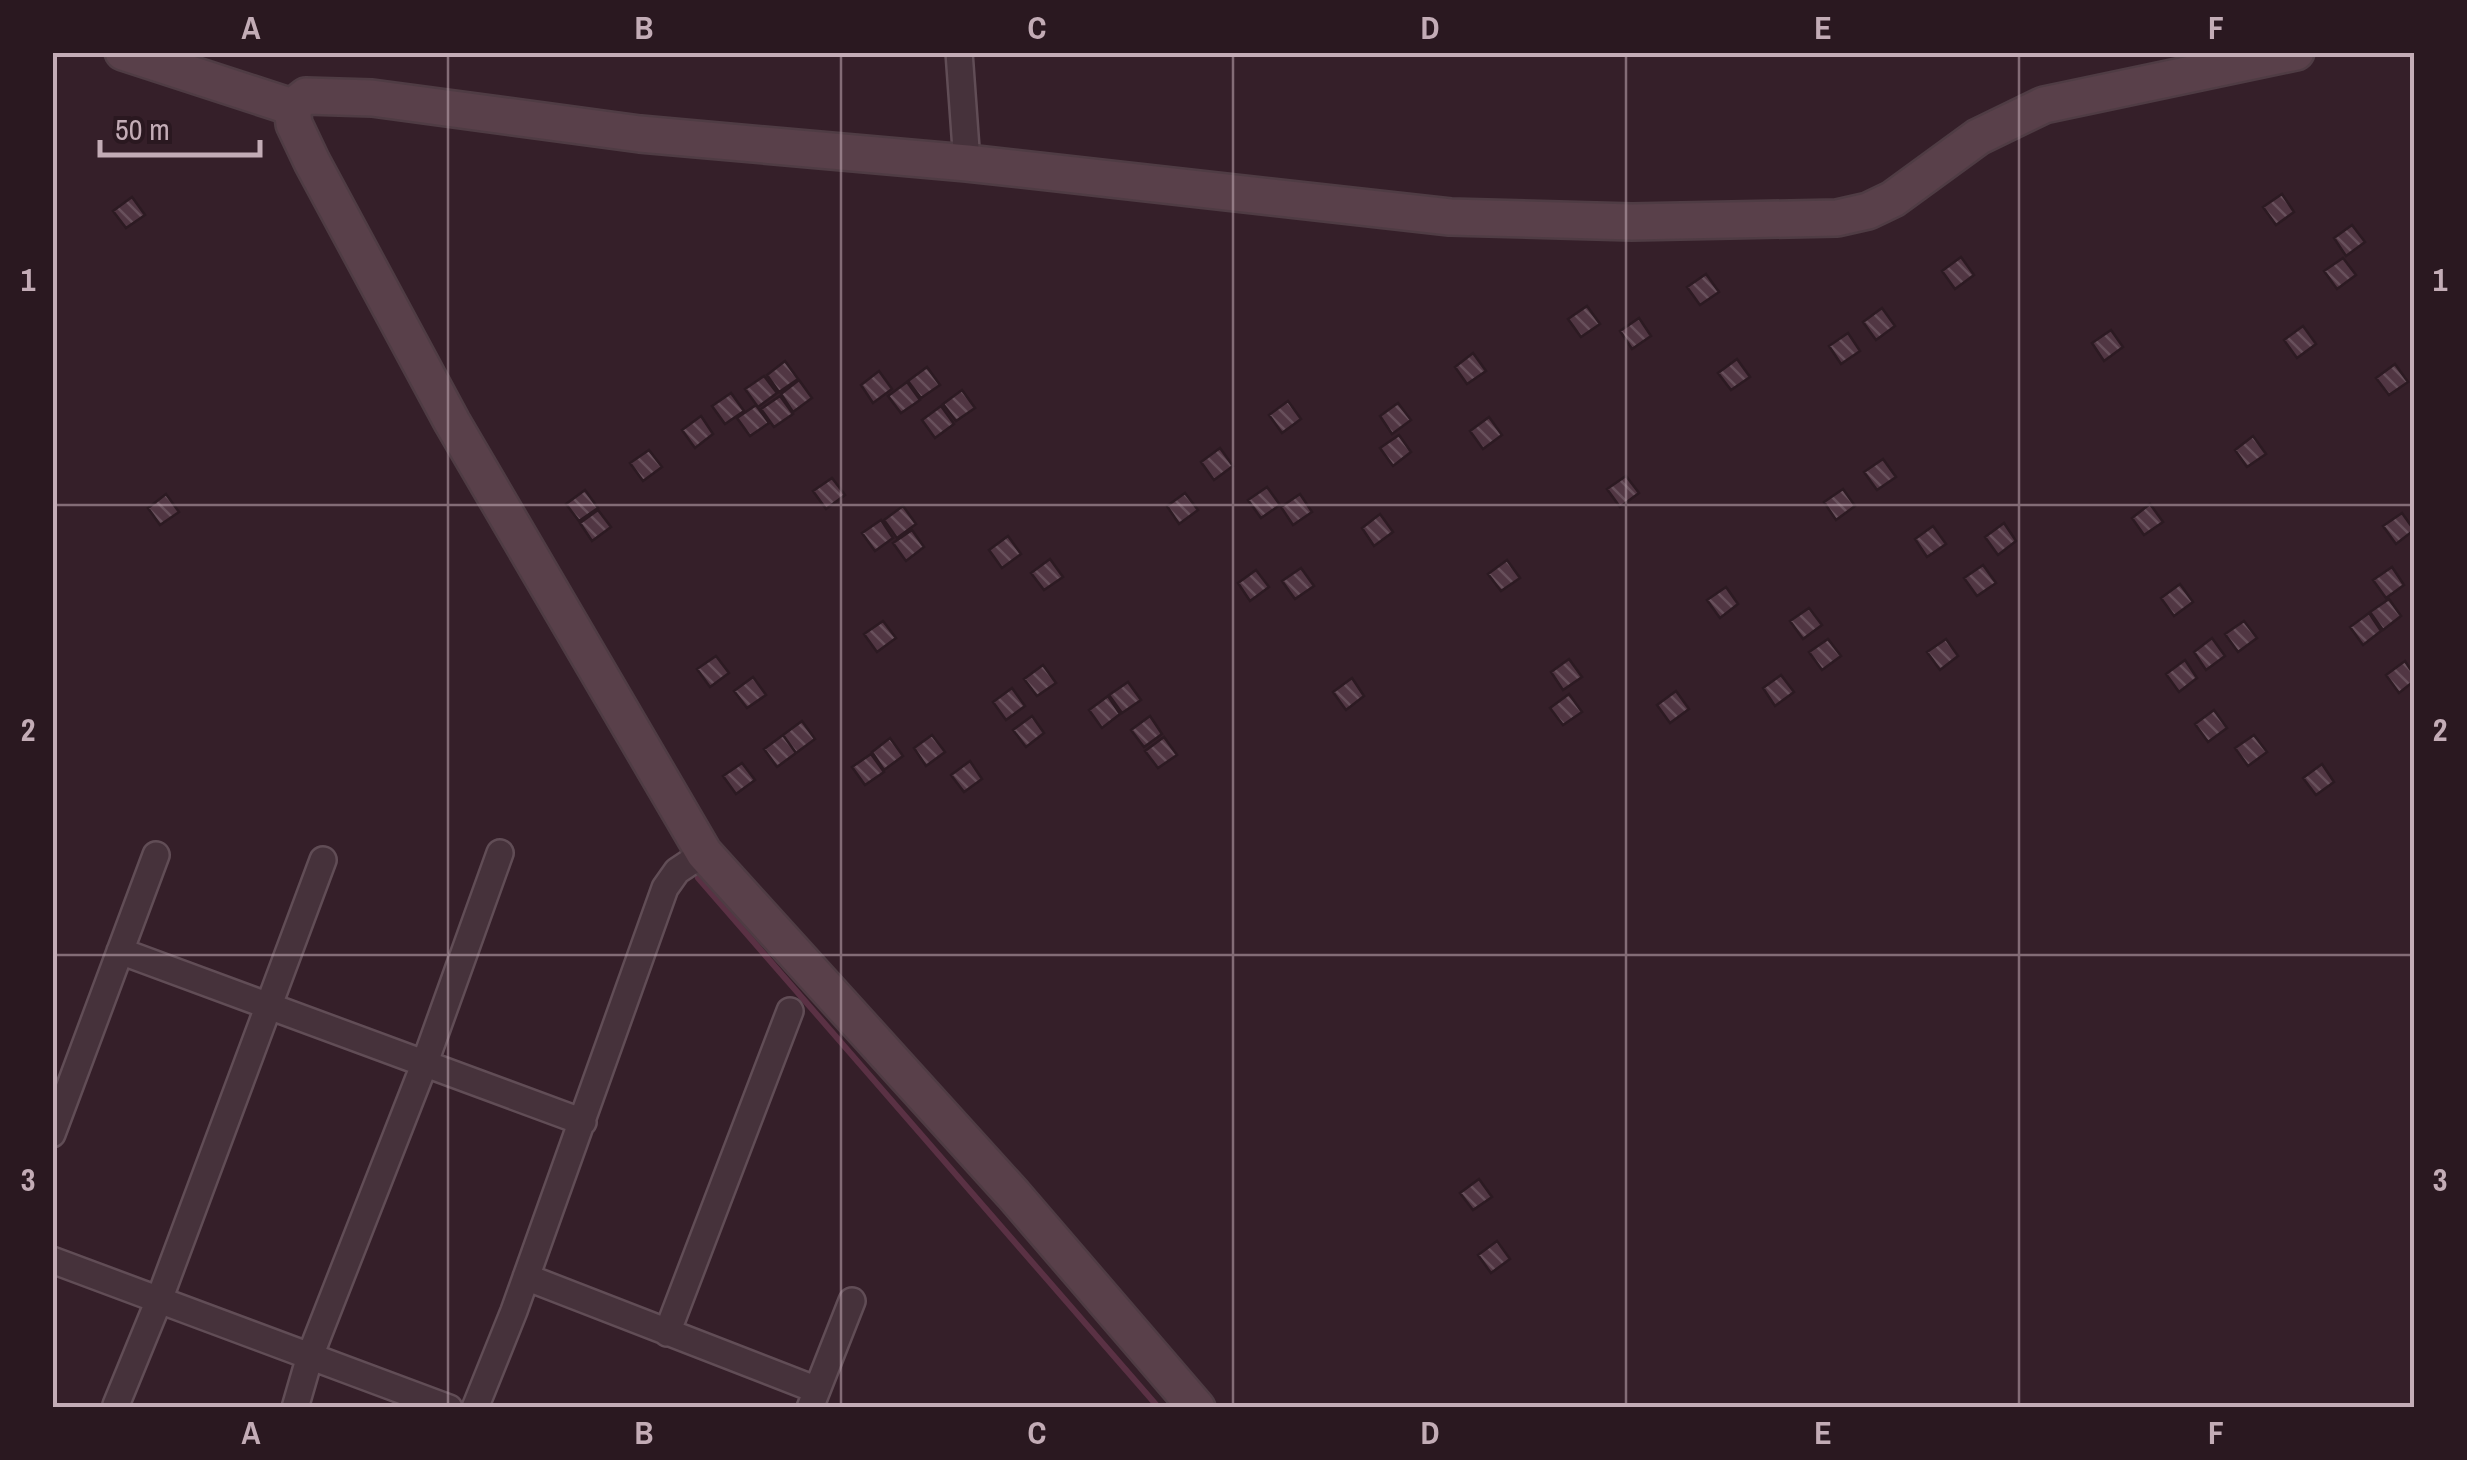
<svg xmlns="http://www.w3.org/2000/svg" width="2467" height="1460" viewBox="0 0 2467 1460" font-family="'Archivo Narrow',sans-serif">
<defs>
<pattern id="building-back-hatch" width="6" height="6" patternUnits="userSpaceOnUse" patternTransform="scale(2.5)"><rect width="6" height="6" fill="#513643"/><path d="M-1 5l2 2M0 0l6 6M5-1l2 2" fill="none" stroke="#68505c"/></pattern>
</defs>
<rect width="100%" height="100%" fill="#351f29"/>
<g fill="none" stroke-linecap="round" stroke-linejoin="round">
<!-- stream -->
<path stroke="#5a3144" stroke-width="6" d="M698 878 1159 1408"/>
</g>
<!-- building -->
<path fill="url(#building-back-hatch)" stroke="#2c1a22" stroke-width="2.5" d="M2282 194 2294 212 2276 225 2263 207Z
M132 197 145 215 126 228 113 211Z
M2352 225 2365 242 2346 256 2334 238Z
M1961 257 1974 275 1955 289 1942 271Z
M2343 258 2356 275 2337 289 2324 271Z
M1706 274 1719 292 1700 305 1687 287Z
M1587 306 1600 324 1581 337 1568 319Z
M1882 308 1895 326 1876 340 1863 322Z
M1639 318 1651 336 1632 349 1620 331Z
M2303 326 2316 344 2297 358 2284 340Z
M2111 330 2123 347 2104 361 2092 343Z
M1848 333 1860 351 1841 364 1829 346Z
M1473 353 1486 371 1467 384 1455 367Z
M1737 359 1750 377 1731 390 1718 373Z
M785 361 798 379 779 392 767 375Z
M2395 364 2408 382 2389 395 2376 378Z
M927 367 940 385 921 398 908 381Z
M879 371 892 389 873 403 861 385Z
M764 376 777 393 758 407 745 389Z
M799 380 812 398 793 412 781 394Z
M907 382 920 400 901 413 888 396Z
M962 390 975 408 956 421 943 404Z
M731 393 744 411 725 424 712 406Z
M780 396 793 414 774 427 761 409Z
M1288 401 1301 419 1282 433 1269 415Z
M1398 403 1411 420 1392 434 1380 416Z
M756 405 769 423 750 436 737 418Z
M941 406 954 424 935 438 922 420Z
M701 416 713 434 695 448 682 430Z
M1489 417 1502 435 1483 449 1470 431Z
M1399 435 1411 452 1393 466 1380 448Z
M2253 436 2266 454 2247 467 2235 450Z
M1220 448 1233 466 1214 480 1201 462Z
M649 450 662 467 643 481 630 463Z
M1883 459 1896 477 1877 490 1864 472Z
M1626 476 1639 493 1620 507 1607 489Z
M832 478 845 495 826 509 813 491Z
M1267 487 1280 505 1261 518 1248 500Z
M1843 489 1855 506 1836 520 1824 502Z
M585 490 598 508 579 521 566 504Z
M1185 493 1198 510 1179 524 1167 506Z
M166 494 179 512 160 525 148 508Z
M1300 494 1312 512 1293 525 1281 507Z
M2150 504 2163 522 2144 535 2132 518Z
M903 506 916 524 897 538 884 520Z
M598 510 611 527 592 541 580 523Z
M2402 513 2414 530 2396 544 2383 526Z
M1380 514 1393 532 1374 546 1362 528Z
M881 520 893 538 875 551 862 533Z
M2004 523 2016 541 1998 555 1985 537Z
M1933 526 1946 544 1927 557 1915 539Z
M912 530 924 547 906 561 893 543Z
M1008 536 1021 554 1002 568 989 550Z
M1050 559 1063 577 1044 590 1031 573Z
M1507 560 1520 578 1501 591 1488 574Z
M1983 565 1996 583 1977 596 1964 578Z
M2392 567 2404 585 2386 598 2373 580Z
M1301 568 1314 586 1295 599 1282 581Z
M1256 570 1269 587 1250 601 1238 583Z
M2180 584 2193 602 2174 616 2161 598Z
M1726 587 1738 604 1720 618 1707 600Z
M2389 599 2401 616 2383 630 2370 612Z
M1809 608 1822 625 1803 639 1790 621Z
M2369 613 2381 631 2363 645 2350 627Z
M883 621 896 638 877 652 864 634Z
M2244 621 2257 638 2238 652 2225 634Z
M2212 638 2225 656 2206 670 2194 652Z
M1828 639 1841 656 1822 670 1809 652Z
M1946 639 1958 656 1940 670 1927 652Z
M716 656 729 673 710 687 697 669Z
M1569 659 1582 677 1563 690 1551 672Z
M2185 660 2197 678 2179 692 2166 674Z
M2405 661 2414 675V681L2399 693 2386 675Z
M1043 665 1056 683 1037 696 1024 679Z
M1781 675 1794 692 1775 706 1763 688Z
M753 677 766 695 747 708 734 691Z
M1352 678 1364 696 1346 710 1333 692Z
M1128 682 1141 700 1122 713 1109 695Z
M1012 688 1025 706 1006 720 993 702Z
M1676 691 1689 709 1670 723 1657 705Z
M1569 694 1582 712 1563 725 1550 708Z
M1108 696 1120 714 1102 728 1089 710Z
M2214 710 2227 728 2208 742 2195 724Z
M1032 716 1044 733 1026 747 1013 730Z
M1150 716 1162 734 1144 747 1131 730Z
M802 721 815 739 796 753 783 735Z
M783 735 796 753 777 767 764 749Z
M932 735 945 752 926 766 914 748Z
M2254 735 2267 752 2248 766 2235 748Z
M1164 737 1177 755 1158 768 1145 751Z
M890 738 903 756 884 770 872 752Z
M871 754 884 772 865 785 852 767Z
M970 761 982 779 964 792 951 775Z
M742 763 755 780 736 794 723 776Z
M2322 764 2334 782 2316 795 2303 778Z
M1479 1179 1492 1197 1473 1210 1460 1193Z
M1497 1241 1510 1259 1491 1273 1478 1255Z"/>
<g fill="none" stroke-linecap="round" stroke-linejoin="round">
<!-- street casing -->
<g stroke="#614d56" stroke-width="30">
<path id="street" d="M959 52 967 163
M120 951 583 1122
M52 1134 156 855
M52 1260 449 1408
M526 1277 817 1390
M667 1333 790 1011
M116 1405 159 1300 323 860
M295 1408 310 1356 424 1065 500 853
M475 1408 514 1311 665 888 677 871 704 853
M810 1408 852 1301"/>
</g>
<!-- secondary casing -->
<g stroke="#4f3c44" stroke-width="40">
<path id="secondary" d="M123 52 292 107 294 124 312 162 452 422 704 853 1013 1194 1197 1408
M292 107 306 96 372 98 640 134 967 163 1450 217 1632 222 1837 218 1868 211 1893 199 1978 137 2044 105 2296 52"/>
</g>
<!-- street -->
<use href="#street" stroke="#46323b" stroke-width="25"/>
<!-- secondary -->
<use href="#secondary" stroke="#59404a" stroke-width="35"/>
</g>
<!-- grid -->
<path fill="none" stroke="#c3acb6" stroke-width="2.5" stroke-opacity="0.55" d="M448 52V1408M841 52V1408M1233 52V1408M1626 52V1408M2019 52V1408M52 505H2414M52 955H2414"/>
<!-- border -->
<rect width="2467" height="1460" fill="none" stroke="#2a1820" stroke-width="110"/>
<!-- scale -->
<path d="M100 140v15h160v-15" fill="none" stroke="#c3acb6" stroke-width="5"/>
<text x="115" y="140" font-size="30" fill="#c3acb6" stroke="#2a1820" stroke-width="8" paint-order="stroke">50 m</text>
<rect x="55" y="55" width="2357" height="1350" fill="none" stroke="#c3acb6" stroke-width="4"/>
<g font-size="32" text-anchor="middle" font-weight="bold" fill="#c3acb6">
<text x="251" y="39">A</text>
<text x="644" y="39">B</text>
<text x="1037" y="39">C</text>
<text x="1430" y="39">D</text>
<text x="1823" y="39">E</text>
<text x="2216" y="39">F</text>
<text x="28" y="291">1</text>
<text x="2440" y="291">1</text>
<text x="28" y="741">2</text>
<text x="2440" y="741">2</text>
<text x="28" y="1191">3</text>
<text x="2440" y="1191">3</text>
<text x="251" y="1444">A</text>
<text x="644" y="1444">B</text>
<text x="1037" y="1444">C</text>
<text x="1430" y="1444">D</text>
<text x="1823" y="1444">E</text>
<text x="2216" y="1444">F</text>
</g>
</svg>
